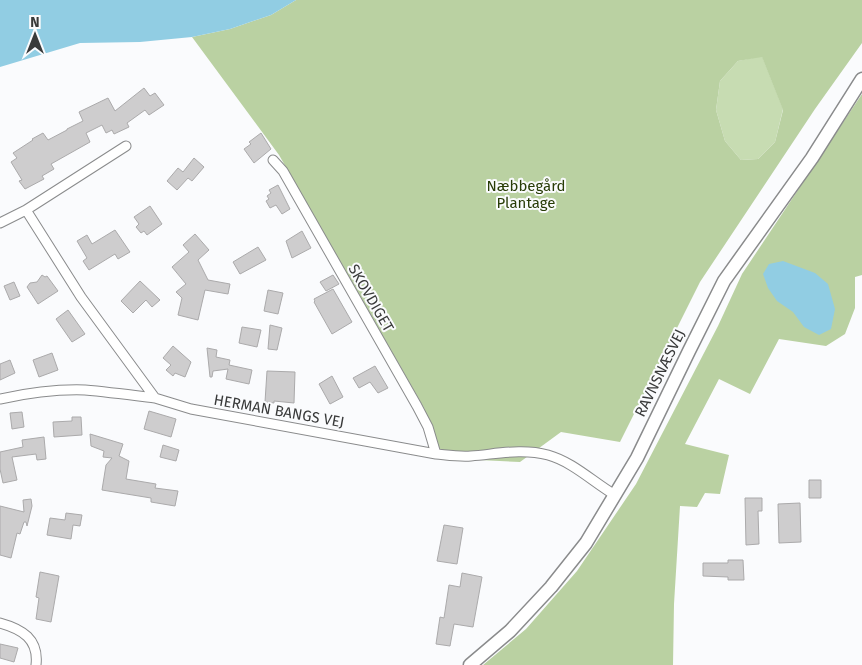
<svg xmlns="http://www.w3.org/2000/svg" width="862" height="665" viewBox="0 0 862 665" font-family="'Fira Sans',sans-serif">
<rect width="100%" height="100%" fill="#fafbfd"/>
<!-- green -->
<path fill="#c7dcb2" d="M762 56 783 109 775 142 758 159 741 160 725 141 716 110 720 81 738 61Z"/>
<!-- forest -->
<path fill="#bad1a2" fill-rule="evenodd" d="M296 0H862V43L815 109 700 282 620 442 561 432 520 462 437 458 424 408 279 155 192 37 230 29 271 15ZM762 57 783 110 775 142 758 159 741 160 725 141 716 110 720 81 738 61Z
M862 94V275L855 277V308L845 334 826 346 779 339 750 394 719 379 685 444 729 455 720 494 705 493 697 507 680 506 674 604 673 665H483L526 629 577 571 636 484 718 326 742 274Z"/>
<!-- water -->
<path fill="#91cde3" d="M0 0H296L271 15 230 29 192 37 140 42 80 43 0 67Z
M783 261 815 273 828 284 835 309 831 329 819 335 804 327 793 312 777 301 768 288 763 274 769 264Z"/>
<!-- building -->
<path fill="#cecdce" stroke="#abaaab" d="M144 88 150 96 155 93 164 105 149 115 145 110 127 123 129 127 114 134 112 130 106 133 102 125 86 133 90 142 51 164 54 169 42 176 44 179 25 189 19 181 22 180 11 162 17 158 13 153 33 140 32 139 43 133 48 140 67 130V129L83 121 79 112 108 98 115 111Z
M261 133 271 149 254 163 244 149 251 144 249 142Z
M194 158 204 167 192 181 188 178 177 190 167 181 178 168 183 172Z
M278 185 290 209 282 214 276 205 270 208 266 201 269 199 267 196 271 193 269 190Z
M150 206 162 224 147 235 144 231 141 233 136 227 139 224 134 217Z
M115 230 130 252 118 259 115 254 89 270 83 261 87 258 77 241 87 235 92 244Z
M302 231 311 248 292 258 286 241Z
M195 234 209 250 198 260 208 280 230 284 228 294 205 290 198 320 178 315 182 298 176 292 186 284 172 267 189 252 183 245Z
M258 247 266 260 240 274 233 262Z
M42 275 45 277 47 276 58 291 38 304 27 287 30 283 37 282Z
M333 275 339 284 326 291 320 282Z
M140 281 160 300 152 307 146 300 133 313 121 301Z
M14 282 20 296 10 300 4 286Z
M333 289 352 322 332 334 314 302 315 301 314 299Z
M268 290 283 293 278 314 264 311Z
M68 310 85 334 72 342 56 319Z
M270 325 282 328 277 350 268 349Z
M242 327 261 330 257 347 239 343Z
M173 346 191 362 185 377 175 373 173 376 166 370 171 365 163 358Z
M207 348 217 350 216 357 230 360 229 365 252 370 249 384 226 379 228 369 213 371 212 377H210Z
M52 353 58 370 39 377 33 360Z
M10 360 15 373 0 380V364Z
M375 366 388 388 378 393 370 382 359 388 353 378Z
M267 371 295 372 294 403 274 401V403L265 402Z
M332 376 343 397 330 404 319 384Z
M149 411 176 419 171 437 144 429Z
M22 412 24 427 12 429 10 413Z
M72 417H81L82 435 54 437 53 422 72 421Z
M90 434 123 444 119 456 129 461 126 479 156 484 155 488 178 491 175 506 151 502V498L102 490 106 465 112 458 103 457 104 451 91 446Z
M44 437 46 459 37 460 36 454 12 457 17 480 3 483 0 469V452L23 447 22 440Z
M163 445 179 450 176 461 160 457Z
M809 480H821V498H809Z
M745 498H762V511H758L759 544 746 545Z
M31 499 32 506 27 526 26 522H24L20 534 17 533 11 558 0 555V506L24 512 23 500Z
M800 503 801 542 779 543 778 504Z
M66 513 82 515 80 526 73 525 71 539 47 535 50 518 65 520Z
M444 525 463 528 457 564 437 561Z
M728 560H743L744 580H728V577L703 576V563H728Z
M40 572 59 576 51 622 36 619 39 598 36 597Z
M462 573 482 577 473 627 454 624 450 646 436 644 440 617 444 618 449 585 460 587Z
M0 644 18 648 14 662 0 658Z"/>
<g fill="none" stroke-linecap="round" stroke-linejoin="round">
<!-- minor casing -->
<g stroke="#8a8b8c" stroke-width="11">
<path id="minor" d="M273 160 283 171 417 406 428 427 436 454
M26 210 81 297 155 398 191 409 436 454C447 455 459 457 471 456 497 454 522 448 548 455 573 462 593 482 615 495
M0 223 26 210 126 146
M0 399C28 393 56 389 85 390 108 392 131 395 155 398
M0 623C22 629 39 639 36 665"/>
</g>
<!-- secondary casing -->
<g stroke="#8a8b8c" stroke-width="15">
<path id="secondary" d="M470 665 510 631 551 587 586 543 637 458 689 351 724 281 812 158 862 79"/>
</g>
<!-- minor -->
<use href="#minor" stroke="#fff" stroke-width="9"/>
<!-- secondary -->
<use href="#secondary" stroke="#fff" stroke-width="12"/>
</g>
<g text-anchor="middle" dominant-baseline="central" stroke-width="4" stroke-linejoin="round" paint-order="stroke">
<!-- park labels -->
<g font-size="15" fill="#283c07" stroke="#fafbfd">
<text x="526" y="186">Næbbegård<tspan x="526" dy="17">Plantage</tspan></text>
</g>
<!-- street labels -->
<g font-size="15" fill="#393a3a" stroke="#fafbfd">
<text transform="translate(371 298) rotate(60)">SKOVDIGET</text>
<text transform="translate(660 373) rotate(-64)">RAVNSNÆSVEJ</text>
<text transform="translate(279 411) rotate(10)">HERMAN BANGS VEJ</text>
</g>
</g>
<!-- north arrow -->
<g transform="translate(35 35)" stroke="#fafbfd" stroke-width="4" paint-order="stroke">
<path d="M0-4L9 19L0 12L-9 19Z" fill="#393a3a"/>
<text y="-8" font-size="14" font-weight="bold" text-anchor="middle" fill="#393a3a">N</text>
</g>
</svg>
